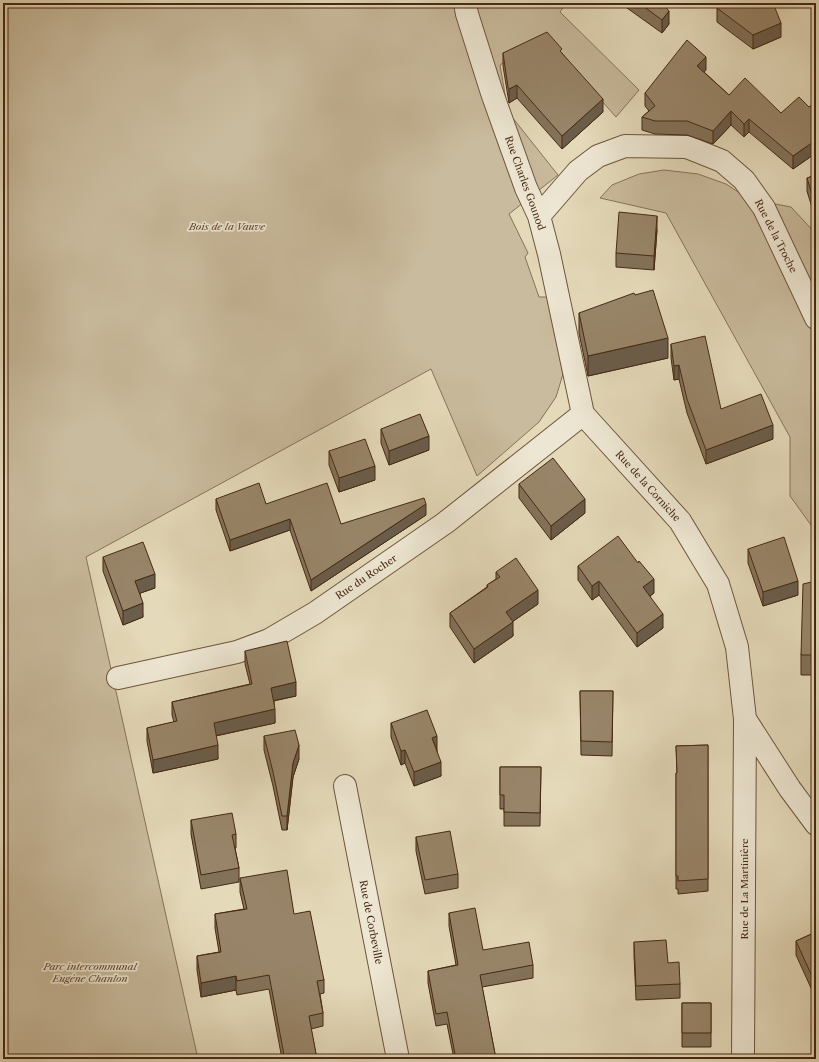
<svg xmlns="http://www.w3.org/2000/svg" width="819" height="1062" viewBox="0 0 819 1062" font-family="'Libre Caslon Text',serif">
<rect width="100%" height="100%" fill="#e4d9b9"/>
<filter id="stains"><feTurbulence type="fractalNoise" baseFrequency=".005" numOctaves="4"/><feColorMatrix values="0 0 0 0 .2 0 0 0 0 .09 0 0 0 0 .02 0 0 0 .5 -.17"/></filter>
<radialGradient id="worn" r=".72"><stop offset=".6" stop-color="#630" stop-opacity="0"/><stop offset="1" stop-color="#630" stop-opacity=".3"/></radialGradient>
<!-- green -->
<path fill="#c9bb9d" stroke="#887258" d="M3 3H566L560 12 639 90 616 117 545 37 500 65 508 112 558 175 509 214 528 253 525 257 539 297H548L563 374 556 397 539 422 477 476 431 369 86 557 198 1059H3Z
M664 170 698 174 726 184 749 199 791 207 816 234V532L790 496V437L666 213 600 198 612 185 639 174Z"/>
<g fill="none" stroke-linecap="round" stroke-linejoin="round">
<!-- minor casing -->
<g stroke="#6e553c" stroke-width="24">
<path id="minor" d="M465 3 467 14 492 93 526 188 539 216 549 254 583 414
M539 216 578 171 598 156 625 146 687 147 722 161 744 180 764 208 816 318
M583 414 680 521 718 584 737 647 745 719 743 1059
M118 678 237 652 269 640 315 613 445 523 583 414
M745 719 790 789 816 824
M345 786 398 1059"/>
</g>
<!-- minor -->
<use href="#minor" stroke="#ede6d2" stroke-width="22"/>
</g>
<!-- wall -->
<path fill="#83725a" stroke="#462913" d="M620 3H662L669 24 662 33Z
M717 8 781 37 753 49 717 22Z
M503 53H562L603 112 562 149 517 98 509 103 503 66Z
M706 70 704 72 729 95 781 113 809 107H816V153L793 169 749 132 744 137 731 125 713 144 687 135 655 134 642 130V117L649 111 645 106V93Z
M816 175V221L807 191V178Z
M657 230 654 270 616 267V253Z
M579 313 668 358 588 376 579 333Z
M671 344 721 409 773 439 706 464 687 413 679 379 674 380 671 358Z
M381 429 429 450 389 465 381 443Z
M329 451 375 480 339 492 329 465Z
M519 484 585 513 551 540 519 498Z
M216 499 266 504 341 524 426 515 311 591 290 530 230 551 216 510Z
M748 549 798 595 763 606 748 563Z
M103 557 155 588 140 593 143 617 123 625 103 571Z
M578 566 654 593 650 596 663 628 637 647 599 595 592 600 578 580Z
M496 572 538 604 512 622 513 636 474 663 450 627V613L487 587V585L496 579Z
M816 581V675H801V655Z
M245 651 296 696 274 701 275 723 216 736 218 759 153 773 147 741V728L174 722 172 715V702L250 684 245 664Z
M580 691H613L612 756 581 755Z
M391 723 437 750 441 776 414 786 405 763 401 765 391 737Z
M264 736 299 759 293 777 287 830H282L273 786 264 750Z
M708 745V891L678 894V889H676V773H677L676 746Z
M500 767H541L540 826H504V809H500Z
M191 820 236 834V848H235L239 868V882L201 889 191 834Z
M416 837 458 874V888L425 894 416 851Z
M240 878 294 914 324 980V993L320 994 323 1013V1026L311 1029 317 1059H282L269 989 237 995 236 990 201 997 197 970V956L219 952 215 928V914L244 909 240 892Z
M449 913 483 950 533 965V978L482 987 496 1059H502H454L447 1024 436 1026 428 983V971L456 965 449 926Z
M816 932V999L796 955V941Z
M634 942 668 963 680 984V998L636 1000 634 956Z
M682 1003H711V1047H682Z"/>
<!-- shaded-wall -->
<path fill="#6a5d4a" stroke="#462913" d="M669 11V24L662 33V20Z
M781 23V37L753 49V35Z
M706 57V70L697 80V66Z
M517 85V98L509 103V89Z
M603 99V112L562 149V136Z
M731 111V125L713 144V131Z
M749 119V132L744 137V124Z
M816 140V153L793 169V156Z
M657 216V230L654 270V256Z
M668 338V358L588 376V356Z
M679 365V379L674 380V366Z
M773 425V439L706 464V450Z
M429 436V450L389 465V451Z
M375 466V480L339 492V478Z
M585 499V513L551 540V526Z
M426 504V515L311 591V580Z
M290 519V530L230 551V540Z
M155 574V588L135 595V581Z
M654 579V593L643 601V587Z
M599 581V595L592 600V586Z
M798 581V595L763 606V592Z
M538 590V604L506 626V612Z
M143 603V617L123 625V611Z
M663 614V628L637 647V633Z
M513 622V636L474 663V649Z
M296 682V696L271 701V688Z
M275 709V723L214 736V723Z
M437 736V750L432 738Z
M218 745V759L153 773V760Z
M299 745V759L293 777 287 830V816L293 763Z
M405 750V763L401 765V751Z
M441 762V776L414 786V772Z
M236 976V990L201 997V983Z"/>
<!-- building -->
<path fill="#988569" stroke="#462913" d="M639 3H662L669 11 662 20Z
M729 3H773L781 23 753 35 717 8Z
M547 32 562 49 560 51 603 99 562 136 517 85 509 89 508 87 503 53Z
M687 40 706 57 697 66 729 95 745 78 781 113 799 97 809 107 813 104 816 107V140L793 156 749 119 744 124 731 111 713 131 687 121H655L642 117 655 106 645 93Z
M816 175V208L807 178Z
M619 212 657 216 654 256 616 253Z
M653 290 668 338 588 356 579 313 634 293 635 295Z
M705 336 721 409 761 394 773 425 706 450 687 399 679 365 674 366 671 344Z
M420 414 429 436 389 451 381 429Z
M365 439 375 466 339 478 329 451Z
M553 458 585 499 551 526 519 484Z
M259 483 266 504 327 483 341 524 424 498 426 504 311 580 290 519 230 540 216 499Z
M618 536 638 563 639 561 654 579 643 587 663 614 637 633 599 581 592 586 578 566Z
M784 537 798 581 763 592 748 549Z
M143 542 155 574 135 581 143 603 123 611 103 557Z
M516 558 538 590 506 612 513 622 474 649 450 613 488 587 487 585 500 577 496 572Z
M816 581V655H801L803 584Z
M287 641 296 682 271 688 275 709 214 723 218 745 153 760 147 728 177 721 172 702 252 684 245 651Z
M580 691H613L612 742 581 741Z
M427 710 437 736 432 738 441 762 414 772 405 750 401 751 391 723Z
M295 730 299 745 293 763 287 816H282L273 772 264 736Z
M708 745V879L678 881V876H676V773H677L676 746Z
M500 767H541L540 813 504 812V795H500Z
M232 813 236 834 232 835 239 868 201 875 191 820Z
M450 831 458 874 425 880 416 837Z
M287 870 294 914 310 911 324 980 317 981 323 1013 309 1016 317 1059H291L290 1054 284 1055 269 975 237 981 236 976 201 983 197 956 221 952 215 914 247 909 240 878Z
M475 908 483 950 529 942 533 965 480 975 496 1059 502 1058V1059H456L447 1012 436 1014 428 971 458 965 449 913Z
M816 932V985L796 941Z
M666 940 668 963 679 962 680 984 636 986 634 942Z
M682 1003H711V1033H682Z"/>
<g text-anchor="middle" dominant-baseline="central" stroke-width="3.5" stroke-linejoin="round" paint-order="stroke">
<!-- street labels -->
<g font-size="10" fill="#462913" stroke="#ede6d2">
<text transform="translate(525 183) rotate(70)">Rue Charles Gounod</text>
<text transform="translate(776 236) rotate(63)">Rue de la Troche</text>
<text transform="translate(648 486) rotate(48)">Rue de la Corniche</text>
<text transform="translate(366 577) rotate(-34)">Rue du Rocher</text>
<text transform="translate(744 889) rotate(-90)">Rue de La Martinière</text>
<text transform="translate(371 922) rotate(79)">Rue de Corbeville</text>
</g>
<!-- park labels -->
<g font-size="10" font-style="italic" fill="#60462f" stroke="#ede6d2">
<text x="227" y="226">Bois de la Vauve</text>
<text x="90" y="966">Parc intercommunal<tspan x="90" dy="12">Eugène Chanlon</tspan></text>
</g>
</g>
<!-- margin -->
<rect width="819" height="1062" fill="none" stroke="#e4d9b9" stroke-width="16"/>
<rect x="4" y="4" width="811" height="1054" fill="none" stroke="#462913" stroke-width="2"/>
<rect x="8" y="8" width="803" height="1046" fill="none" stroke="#462913"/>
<rect width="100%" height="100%" filter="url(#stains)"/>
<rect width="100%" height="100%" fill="url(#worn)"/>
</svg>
